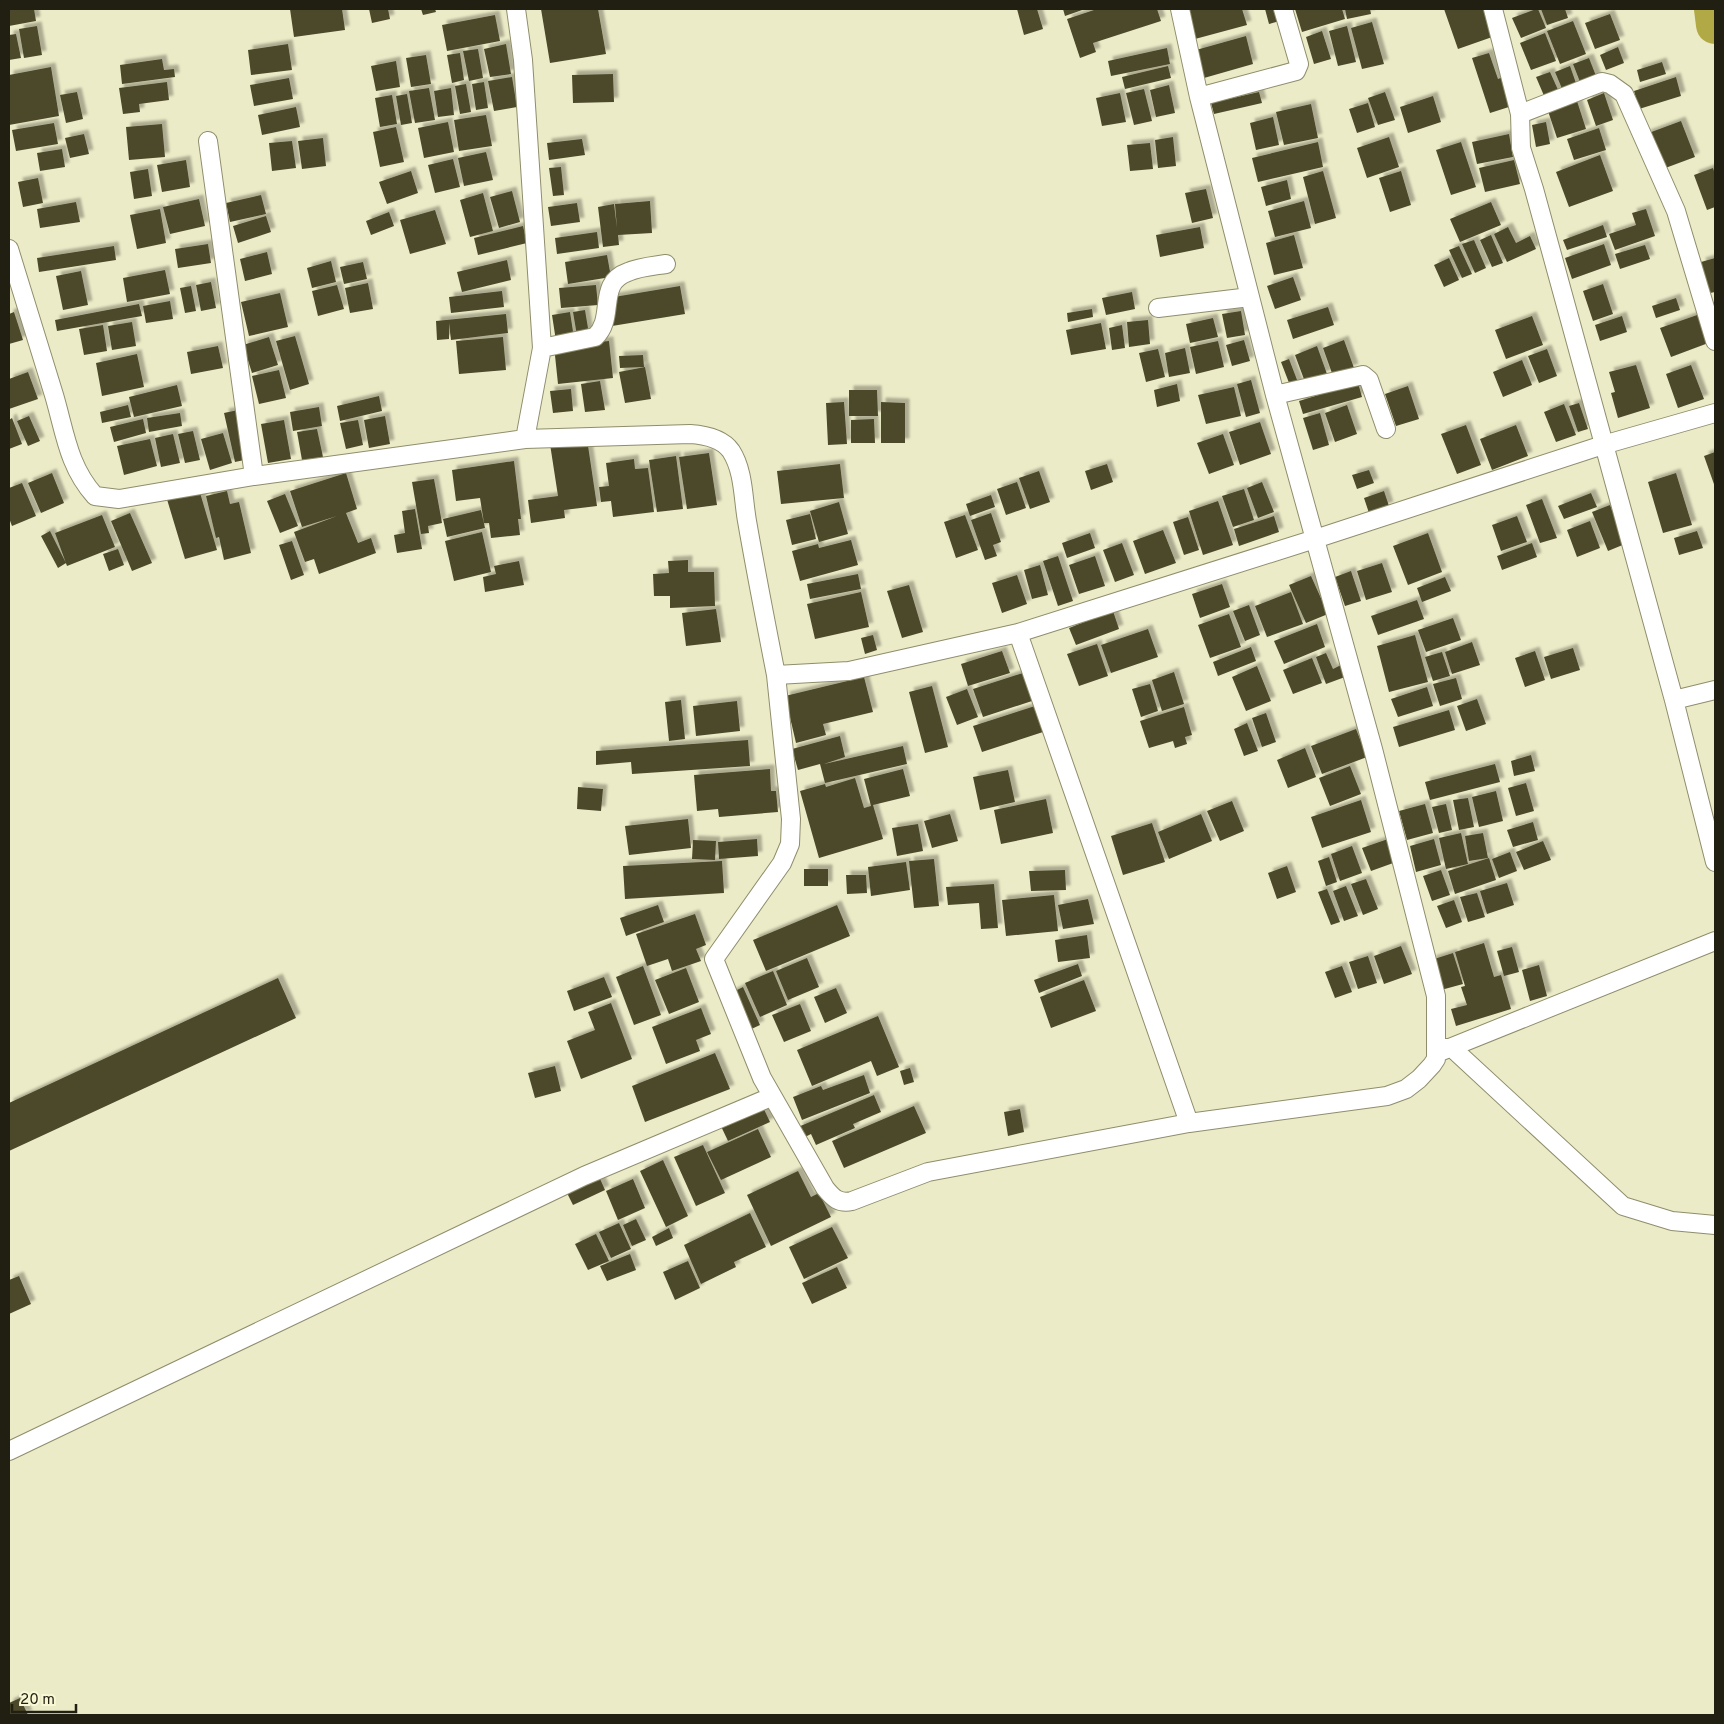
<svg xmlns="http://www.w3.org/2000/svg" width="1724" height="1724" viewBox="0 0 1724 1724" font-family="Overpass,sans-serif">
<defs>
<filter id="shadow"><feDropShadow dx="4.5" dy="-4.5" stdDeviation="1" flood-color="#0004"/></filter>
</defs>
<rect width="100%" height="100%" fill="#ecebc7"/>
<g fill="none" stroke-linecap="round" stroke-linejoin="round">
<!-- river -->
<path stroke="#b1a945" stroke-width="38" d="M1713 9 1715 25"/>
</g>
<!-- building -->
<path fill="#4b492b" filter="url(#shadow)" d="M9 9H34L36 21 9 26Z
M290 9H342L345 30 294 37Z
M369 9H388L390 19 372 23Z
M421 9H435L436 12 423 15Z
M541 9H598L606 54 550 63Z
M1017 9H1037L1043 29 1024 35Z
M1063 9H1085L1065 16Z
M1097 9H1157L1161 21 1093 43 1096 52 1080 58 1067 19Z
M1187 9H1242L1247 25 1195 39Z
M1265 9H1280L1283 20 1269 24Z
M1295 9H1342L1345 19 1302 32Z
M1345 9H1370L1371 14 1347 19Z
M1444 9H1485L1495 36 1458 49Z
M1536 9H1538L1546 28 1521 38 1512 18Z
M1541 9H1565L1568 18 1547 25Z
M1610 14 1620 40 1595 49 1585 23Z
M495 15 500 41 447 51 442 25Z
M1573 21 1586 54 1560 64 1547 31Z
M1372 22 1384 64 1362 69 1351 28Z
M37 26 42 55 24 58 19 29Z
M1347 26 1356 62 1338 66 1329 31Z
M1322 31 1331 59 1314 64 1306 37Z
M1545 33 1556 61 1531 70 1520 43Z
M16 34 21 58 9 60V35Z
M1246 36 1253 64 1204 78 1196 50Z
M288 44 292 70 251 75 248 50Z
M506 44 511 74 490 77 484 49Z
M1618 47 1624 63 1606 70 1600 55Z
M1167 48 1170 64 1111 76 1108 61Z
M478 49 483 78 469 81 463 51Z
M460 53 464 80 452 83 447 55Z
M1489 53 1498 79 1503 77 1512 106 1490 113 1472 58Z
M426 55 431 84 411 87 406 58Z
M1589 58 1598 81 1582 87 1573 64Z
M162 59 164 70 174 69 175 77 122 84 120 65Z
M396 61 400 87 376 91 371 66Z
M1662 62 1666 74 1640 82 1637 70Z
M1168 66 1171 78 1125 89 1122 77Z
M1570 66 1577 86 1563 91 1555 72Z
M51 67 59 116 9 125V75Z
M1550 72 1559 92 1545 98 1536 77Z
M613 74 614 102 573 103 572 75Z
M512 77 517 107 494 111 488 81Z
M1676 77 1681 96 1639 109 1634 91Z
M289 78 293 99 254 106 250 85Z
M167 82 169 100 139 104 140 112 123 114 119 88Z
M484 82 488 108 476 110 472 84Z
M466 84 471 112 460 114 455 86Z
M1169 85 1175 113 1156 117 1150 90Z
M429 88 435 120 415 123 409 91Z
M451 88 454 115 438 117 434 91Z
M1144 89 1152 121 1134 125 1126 93Z
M77 92 83 119 66 123 60 95Z
M1259 92 1262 103 1214 114 1211 103Z
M1385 92 1395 120 1378 125 1368 98Z
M1120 93 1126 122 1102 126 1096 98Z
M1604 93 1613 120 1596 126 1587 100Z
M407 94 412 123 401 125 396 96Z
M392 95 397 124 380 127 375 98Z
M1433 96 1441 122 1408 133 1400 107Z
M1577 101 1586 129 1557 138 1548 111Z
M1368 103 1375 127 1357 133 1349 109Z
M1311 104 1318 138 1284 145 1276 112Z
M296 107 300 127 262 135 258 115Z
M486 115 492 146 459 151 454 120Z
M1273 117 1279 145 1256 150 1250 123Z
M1681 121 1695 157 1660 170 1646 134Z
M448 122 454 152 424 158 418 128Z
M1546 122 1550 144 1536 147 1532 125Z
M54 123 58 144 16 151 12 130Z
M162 124 165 157 129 160 126 127Z
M396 127 404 162 380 167 373 132Z
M1599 128 1606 150 1574 160 1567 139Z
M84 134 89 154 70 158 65 138Z
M1509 134 1513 157 1477 164 1472 142Z
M1173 137 1176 166 1158 168 1155 140Z
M1389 137 1399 167 1367 178 1357 148Z
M323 138 326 166 302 169 298 141Z
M582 139 585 155 549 160 547 143Z
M292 141 296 168 272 171 269 143Z
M1318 142 1323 167 1258 182 1252 158Z
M1461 142 1476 187 1451 195 1436 150Z
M1150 143 1153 169 1130 171 1127 145Z
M62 149 65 167 40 171 37 153Z
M486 152 493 180 464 186 458 158Z
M1600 155 1613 191 1569 207 1556 172Z
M453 159 460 187 435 193 428 165Z
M186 160 190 187 162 192 157 165Z
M1514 160 1520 184 1485 192 1479 168Z
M561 167 564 195 553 196 549 168Z
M1713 168 1715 174V207L1707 210 1694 175Z
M148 169 152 196 134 199 130 172Z
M411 171 418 193 387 204 379 182Z
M1323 171 1336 218 1315 224 1303 177Z
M1401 171 1411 205 1390 212 1379 178Z
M38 178 43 203 23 207 18 182Z
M1287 180 1291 199 1266 206 1261 187Z
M1206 189 1213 218 1192 223 1185 193Z
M512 191 520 222 499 228 490 197Z
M483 193 493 231 470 237 460 200Z
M261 195 266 214 230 222 226 203Z
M199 199 205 226 170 234 163 207Z
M650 201 652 233 618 235 619 245 603 247 598 207 614 204 617 228 615 204Z
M1304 201 1311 228 1275 237 1268 211Z
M76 202 80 222 40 228 37 209Z
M1491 202 1501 225 1460 242 1450 219Z
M577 203 580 222 551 226 548 207Z
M160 209 166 243 137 249 130 215Z
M1646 209 1655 236 1615 250 1609 234 1636 225 1632 213Z
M435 210 446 244 410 254 400 220Z
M389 212 394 226 371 235 366 221Z
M266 216 271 232 238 243 233 226Z
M1603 225 1607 237 1567 250 1563 240Z
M523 226 527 243 478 255 474 238Z
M1200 227 1204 248 1160 257 1156 235Z
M1508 227 1516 243 1530 236 1536 249 1507 262 1494 234Z
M597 232 599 248 557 254 555 238Z
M1294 235 1303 268 1274 275 1266 243Z
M1491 235 1503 263 1492 267 1480 240Z
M1474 240 1486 268 1475 273 1462 244Z
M208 244 211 263 178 268 175 249Z
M1604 244 1611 265 1572 279 1565 258Z
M1645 245 1650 259 1620 269 1615 254Z
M114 246 116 260 39 272 37 258Z
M1459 246 1472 274 1462 278 1449 250Z
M267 252 272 274 245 281 240 259Z
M607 255 611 277 568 284 565 262Z
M1449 258 1459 280 1444 287 1434 265Z
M1715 258V292L1710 293 1701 262Z
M507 260 511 280 462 292 457 272Z
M331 261 336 282 312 288 307 268Z
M363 262 367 279 344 284 340 267Z
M165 270 170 294 127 302 123 278Z
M81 271 88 305 63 310 56 276Z
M1293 277 1301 300 1275 309 1267 286Z
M211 282 216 308 201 311 196 285Z
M368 283 373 309 350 313 345 288Z
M1603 284 1613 314 1593 321 1583 291Z
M337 285 344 309 318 316 312 291Z
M596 285 598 305 561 308 559 288Z
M191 286 196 311 185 313 180 288Z
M680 286 685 314 612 326 608 298Z
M502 291 504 307 451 313 449 297Z
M1132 292 1135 309 1106 315 1102 298Z
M280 293 288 327 249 336 241 302Z
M1676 298 1680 310 1656 318 1652 306Z
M170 301 173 319 146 323 143 306Z
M139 304 142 316 57 331 55 320Z
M1328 307 1334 325 1293 339 1287 320Z
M1092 309 1093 317 1068 322 1067 313Z
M585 310 589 334 577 336 573 312Z
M1241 311 1245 335 1227 338 1222 314Z
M14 312 23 340 9 344V314Z
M570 312 574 338 556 341 552 315Z
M506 314 508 333 451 340 449 323V339L437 340 436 321Z
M1700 314 1711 342 1671 357 1660 328Z
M1532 316 1543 345 1506 359 1495 330Z
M1622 316 1627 332 1600 341 1595 325Z
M1213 318 1218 337 1190 343 1186 324Z
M1148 320 1150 344 1129 347 1127 322Z
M132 322 136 346 112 350 108 326Z
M1101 323 1106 349 1071 355 1066 330Z
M103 325 107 351 84 355 79 329Z
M1122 325 1125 348 1112 350 1109 328Z
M295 336 309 384 290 390 276 341Z
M269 337 278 365 252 373 243 345Z
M503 337 506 370 459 374 456 341Z
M1244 340 1250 361 1232 366 1226 345Z
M1344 340 1354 368 1333 376 1323 348Z
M609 341 613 378 558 384 554 346Z
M1218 341 1224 367 1196 374 1190 347Z
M218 346 223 368 191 374 187 352Z
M1317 346 1327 374 1305 382 1295 355Z
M1185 348 1190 373 1169 377 1165 353Z
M1158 349 1165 377 1146 382 1139 353Z
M1547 349 1557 376 1539 383 1528 356Z
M137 354 144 387 102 396 96 363Z
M643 355 644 367 620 368 619 356Z
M1289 359 1299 385 1291 388 1281 362Z
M1522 360 1532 385 1503 397 1493 372Z
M1636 365 1650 408 1618 418 1611 393 1615 392 1609 372Z
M1691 365 1704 399 1678 408 1666 374Z
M645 367 651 399 625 403 619 372Z
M279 370 286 398 259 404 252 376Z
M28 372 38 399 9 409V379Z
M1251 380 1260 413 1246 417 1237 384Z
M600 381 605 410 585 412 581 384Z
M1358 383 1362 397 1303 414 1299 401Z
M1177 384 1180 401 1157 407 1154 390Z
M177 385 182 406 134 417 129 397Z
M1408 386 1419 419 1396 426 1385 394Z
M1234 387 1241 416 1206 424 1198 395Z
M571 389 573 411 553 413 550 391Z
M849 390H877L878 416H849Z
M379 396 382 411 340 421 337 406Z
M844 402 847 444 828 445 826 403Z
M881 402 905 403V443H881Z
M1579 403 1588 429 1578 432 1569 406Z
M1564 404 1576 435 1556 442 1544 412Z
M128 405 131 417 102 423 100 412Z
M1347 405 1357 434 1335 442 1325 413Z
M319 407 322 426 293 431 290 412Z
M238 410 249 459 235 462 224 413Z
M180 413 182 426 149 432 147 418Z
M1320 413 1329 445 1313 450 1303 418Z
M29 416 40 441 28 446 17 421Z
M385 416 390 444 369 448 364 420Z
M12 418 22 444 9 449V420Z
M143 419 146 433 114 442 110 427Z
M874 419 875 443H851V420Z
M284 420 291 459 268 463 261 424Z
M358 420 363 445 346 449 340 423Z
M1260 422 1271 454 1240 465 1229 432Z
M1466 425 1481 465 1457 474 1441 434Z
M1516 425 1528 456 1492 470 1480 439Z
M317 429 323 457 302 460 297 432Z
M193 431 200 460 185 463 178 434Z
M223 433 232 463 210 470 201 439Z
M173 434 180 463 161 467 155 438Z
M1223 434 1234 465 1209 474 1197 443Z
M150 439 157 466 124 475 117 446Z
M587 439 597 506 564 510 565 518 531 523 528 500 558 496 550 444Z
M1715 452V487L1704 456Z
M709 453 717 505 687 509 679 457Z
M676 456 683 509 657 512 649 460Z
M634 459 635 469 648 468 654 512 613 517 611 501 601 502 599 487 609 486 606 463Z
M514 461 521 519H518L520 535 491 538 489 523H484L480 498 456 501 452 470Z
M840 464 844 498 781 504 777 471Z
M1107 464 1113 482 1091 490 1085 471Z
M1369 470 1374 483 1357 489 1352 475Z
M1039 471 1050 502 1030 509 1019 478Z
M52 473 64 503 41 513 28 483Z
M346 473 357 509 346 513 358 543 371 538 376 553 319 574 314 559 305 562 294 532 337 516 302 527 290 491Z
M1676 473 1692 525 1663 533 1648 482Z
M434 479 442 523 428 526 429 533 421 534 412 482Z
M1017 482 1026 508 1006 515 997 489Z
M1262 482 1274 512 1258 518 1247 488Z
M22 483 36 516 12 526 9 518V488Z
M198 486 217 550 185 559 166 496Z
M1244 489 1254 520 1233 527 1222 496Z
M227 491 230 504 239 502 251 553 224 560 219 537 216 538 206 496Z
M1384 491 1389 506 1369 513 1364 498Z
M1591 493 1597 507 1564 519 1558 506Z
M285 494 298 526 280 533 267 501Z
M991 495 995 507 970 516 966 504Z
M1542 499 1557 538 1540 543 1526 505Z
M1218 501 1233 545 1203 555 1189 511Z
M839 502 848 534 819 542 810 511Z
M1610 505 1625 544 1608 551 1592 512Z
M415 509 422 549 397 553 394 535 405 533 402 511Z
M481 510 485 528 447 537 443 519Z
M130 513 152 563 132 571 111 521Z
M991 513 1001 542 993 545 997 556 985 560 971 520Z
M810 514 816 539 792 545 786 520Z
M102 515 115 547 67 566 55 533Z
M965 515 978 550 956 558 944 522Z
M1274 516 1279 532 1239 546 1234 529Z
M1517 516 1527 542 1501 551 1492 525Z
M1188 517 1199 550 1184 555 1173 522Z
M1590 521 1600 548 1577 557 1567 530Z
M1163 530 1176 563 1145 574 1133 541Z
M50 531 66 563 58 568 41 536Z
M1697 531 1703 548 1679 555 1674 538Z
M482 532 491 572 454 581 445 541Z
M1090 533 1095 548 1067 558 1062 543Z
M1428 533 1442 572 1408 585 1393 546Z
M851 540 858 565 800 581 792 551 818 544 819 548Z
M292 541 304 575 291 580 279 545Z
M1122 543 1134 575 1115 582 1103 550Z
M1532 543 1537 557 1502 570 1497 556Z
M118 549 124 565 109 571 103 554Z
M1058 556 1073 601 1058 606 1043 561Z
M1095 556 1105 586 1079 594 1069 565Z
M688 560V572H714L715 606 670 608V596H654L653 574 669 573 668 561Z
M519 561 524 585 485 592 483 577 496 574 494 566Z
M1382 563 1392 592 1366 600 1357 571Z
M1040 565 1048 595 1032 599 1024 570Z
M1351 571 1361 601 1345 606 1335 577Z
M858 574 861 589 810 599 807 584Z
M1017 575 1027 604 1002 613 992 583Z
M1311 576 1328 614 1306 623 1289 585Z
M1445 577 1451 591 1422 602 1417 588Z
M1222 584 1230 607 1200 618 1192 594Z
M909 585 923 632 902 638 887 591Z
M861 592 869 627 815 639 807 604Z
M1291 592 1303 624 1267 637 1255 606Z
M1417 600 1424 619 1378 635 1371 616Z
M1249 605 1260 635 1245 641 1233 611Z
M716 609 721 642 686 646 682 613Z
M1113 611 1119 629 1076 645 1069 628Z
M1229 614 1241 647 1210 658 1198 625Z
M1453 618 1461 640 1426 652 1418 630Z
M1317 624 1325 647 1284 664 1274 641Z
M1148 629 1158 657 1111 673 1101 645Z
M873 635 877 650 865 654 861 638Z
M1415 635 1428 682 1389 692 1377 646Z
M1472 642 1480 665 1452 674 1445 652Z
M1097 644 1108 676 1079 686 1067 654Z
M1251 647 1256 661 1218 676 1213 662Z
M1573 648 1580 670 1551 679 1544 657Z
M1002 651 1010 673 968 686 961 664Z
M1535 651 1545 680 1525 687 1515 658Z
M1442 652 1450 676 1433 681 1425 657Z
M1326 653 1333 669 1341 665 1345 677 1326 684 1316 657Z
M1312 658 1322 683 1293 694 1283 670Z
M1257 666 1271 701 1246 711 1232 677Z
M1174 672 1184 704 1162 711 1152 680Z
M1023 673 1032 701 983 717 973 689Z
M864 677 873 712 823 724 826 735 796 743 785 696Z
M1456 678 1462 699 1440 706 1433 684Z
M1150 684 1158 711 1141 717 1132 689Z
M932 686 948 747 925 753 909 692Z
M1427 687 1433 706 1398 717 1391 699Z
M967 689 978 717 957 725 946 697Z
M1477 699 1486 724 1466 731 1457 706Z
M681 700 685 739 669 741 665 702Z
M737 701 740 731 696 736 693 706Z
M1035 706 1043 732 982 752 973 726Z
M1184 707 1192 735 1185 737 1187 744 1175 748 1173 741 1149 748 1140 721Z
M1449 710 1455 730 1399 747 1393 727Z
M1266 713 1276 742 1262 747 1252 718Z
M1247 723 1258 751 1244 756 1234 729Z
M1356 729 1367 757 1322 774 1311 746Z
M840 736 845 757 824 764 903 746 907 764 825 783 820 764 798 770 792 749Z
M748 740 750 766 632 774 631 762 596 765V751Z
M1305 748 1316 777 1288 788 1277 760Z
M1531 755 1535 771 1514 776 1511 761Z
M1495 764 1500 782 1430 800 1425 782Z
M1350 766 1361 794 1330 806 1319 778Z
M770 769 771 791H776L778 812 719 817 718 809 697 811 694 775Z
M903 769 910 796 873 805 883 839 819 858 800 791 825 784 826 787 855 778 864 808 871 806 864 779Z
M1008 770 1015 802 980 810 973 777Z
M1526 783 1534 811 1516 816 1508 788Z
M578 787 603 789 601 811 577 809Z
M1496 791 1503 821 1479 827 1472 797Z
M1468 798 1474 827 1459 830 1453 800Z
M1046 799 1053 833 1001 844 994 810Z
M1361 800 1371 832 1322 848 1311 817Z
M1232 801 1244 831 1220 841 1207 811Z
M1425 804 1433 833 1407 840 1399 811Z
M1446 804 1452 830 1439 833 1432 807Z
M950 814 958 841 932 848 924 821Z
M1201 814 1212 841 1169 859 1158 832Z
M688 819 691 848 629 855 625 826Z
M1533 822 1538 840 1513 847 1507 830Z
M1152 823 1165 862 1123 875 1111 836Z
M918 824 923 851 897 856 892 828Z
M1461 833 1468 864 1446 869 1439 838Z
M1483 833 1488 858 1469 861 1465 836Z
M757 839 758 856 719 859 718 842Z
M1388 839 1396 862 1371 871 1362 848Z
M1434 839 1441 865 1416 872 1410 846Z
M693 840 716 841 715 860 692 859Z
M1543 841 1551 860 1524 870 1516 852Z
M1352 846 1362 873 1340 881 1331 854Z
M1510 852 1517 871 1499 878 1492 859Z
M1329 857 1337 882 1326 886 1318 861Z
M1489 858 1496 880 1455 894 1448 871Z
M934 859 939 906 914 908 909 861Z
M722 861 724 893 625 899 623 866Z
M906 862 910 890 871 896 868 867Z
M1287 866 1296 892 1277 899 1268 873Z
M804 869H828V886H804Z
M1065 870 1066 890 1031 891 1029 871Z
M1441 870 1450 895 1432 901 1423 876Z
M846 875H866L867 893 847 894Z
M1366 879 1378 909 1363 915 1351 884Z
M1507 883 1514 905 1487 914 1480 891Z
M994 884 998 928 981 929 979 903 948 905 946 887Z
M1346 886 1358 916 1344 921 1333 891Z
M1327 889 1340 922 1331 925 1318 892Z
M1477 893 1485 917 1468 922 1460 897Z
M1054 895 1058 931 1006 936 1002 900Z
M1088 899 1094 924 1063 929 1058 905Z
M1454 900 1462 922 1446 928 1437 906Z
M658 905 664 922 626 936 620 918Z
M837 905 850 936 766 971 753 940Z
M695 914 706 945 696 949 701 961 672 971 668 959 647 966 636 934Z
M1087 935 1090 958 1058 962 1055 940Z
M1484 943 1494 977 1501 975 1511 1009 1456 1026 1451 1009 1467 1005 1461 987 1465 986 1455 952Z
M1401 946 1412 974 1384 984 1374 956Z
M1512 947 1519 972 1504 976 1497 951Z
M1453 953 1463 984 1441 990 1431 960Z
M1368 956 1377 983 1358 989 1349 962Z
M807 958 819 987 788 1000 776 971Z
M1078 964 1082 976 1039 993 1034 980Z
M1539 965 1547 996 1530 1001 1522 970Z
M643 966 661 1015 634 1025 616 977Z
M1342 966 1352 992 1335 998 1325 972Z
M686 968 699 1002 669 1014 655 980Z
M773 971 787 1005 760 1017 745 983Z
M604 977 612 997 574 1011 567 991Z
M278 978 296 1018 9 1151V1103Z
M1084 980 1096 1011 1051 1028 1040 997Z
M743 987 760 1025 745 1032 729 994Z
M836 988 847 1013 825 1023 814 997Z
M611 1003 632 1059 581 1079 567 1041 595 1030 588 1012Z
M800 1004 811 1031 784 1042 772 1015Z
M701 1008 711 1034 696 1040 700 1051 666 1064 652 1027Z
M878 1016 899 1067 877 1076 871 1061 812 1086 797 1050Z
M715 1053 730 1089 645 1122 632 1086Z
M555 1066 561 1091 535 1098 528 1073Z
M910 1068 914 1082 904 1085 900 1071Z
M864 1075 870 1093 802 1120 793 1097 821 1086 823 1090Z
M874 1095 881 1112 853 1124 855 1128 816 1145 811 1134 803 1138 798 1127Z
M761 1103 770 1122 728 1141 719 1122Z
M914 1106 926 1133 844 1168 832 1141Z
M1020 1109 1024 1132 1008 1136 1004 1112Z
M758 1129 771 1157 721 1180 707 1152Z
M703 1145 725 1193 696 1206 674 1157Z
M663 1160 688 1216 666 1227 640 1171Z
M798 1171 811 1197 819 1193 831 1217 771 1246 747 1195Z
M597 1172 605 1190 573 1205 564 1187Z
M633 1179 645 1208 618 1220 606 1191Z
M750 1213 766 1247 734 1262 736 1267 701 1284 684 1245Z
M636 1219 646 1240 632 1246 623 1225Z
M619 1223 631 1249 611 1258 599 1232Z
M832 1227 848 1258 804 1279 789 1247Z
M669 1228 673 1238 656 1246 652 1237Z
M596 1234 609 1261 588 1270 575 1244Z
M630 1254 636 1270 607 1281 600 1266Z
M688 1261 700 1288 675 1300 663 1272Z
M837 1267 847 1288 812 1304 802 1283Z
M19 1276 31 1304 9 1314V1280Z
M20 1698 28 1715H9V1703Z"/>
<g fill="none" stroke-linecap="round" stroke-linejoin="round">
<!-- street casing -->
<g stroke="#8f8d6c" stroke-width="20">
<path id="street" d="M516 9 523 60 542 348 525 439
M1493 9 1520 114 1521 148 1534 189 1674 700 1715 862
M1199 97 1296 71 1299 64 1283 9
M1520 114 1602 82 1610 84 1624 94 1676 211 1715 341
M208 141 254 476
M9 249C24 298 39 346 54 395 65 432 68 466 95 496L119 499 254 476 525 439 690 434C705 435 722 438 731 451 744 471 743 499 747 521 756 573 766 624 776 675L849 671 1018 633 1315 539 1603 445 1715 413
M1158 308 1250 297
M542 348 595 337C616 318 596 283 628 272 639 267 653 266 666 264
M1275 395 1363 375 1369 380 1386 429
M1018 633 1189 1123
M776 675 791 819 790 844 782 863 714 959 762 1078 825 1188C833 1198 839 1204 852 1201L928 1172 1189 1123 1387 1096 1406 1089 1419 1079 1432 1065 1436 1059V996L1373 749 1275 395 1199 97 1180 9
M1674 700 1715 690
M1436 1048H1452L1623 1206 1672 1221 1715 1225
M1442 1051 1715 941
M9 1451 584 1176 771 1097"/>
</g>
<!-- street -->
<use href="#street" stroke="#fff" stroke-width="18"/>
</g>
<!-- border -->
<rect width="1724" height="1724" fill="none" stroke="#201f12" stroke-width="20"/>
<!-- scale -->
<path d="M12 1704v8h64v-8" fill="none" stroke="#201f12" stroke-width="2.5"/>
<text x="20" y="1704" font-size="15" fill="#201f12" stroke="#faf8d4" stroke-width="4" paint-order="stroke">20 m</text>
</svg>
